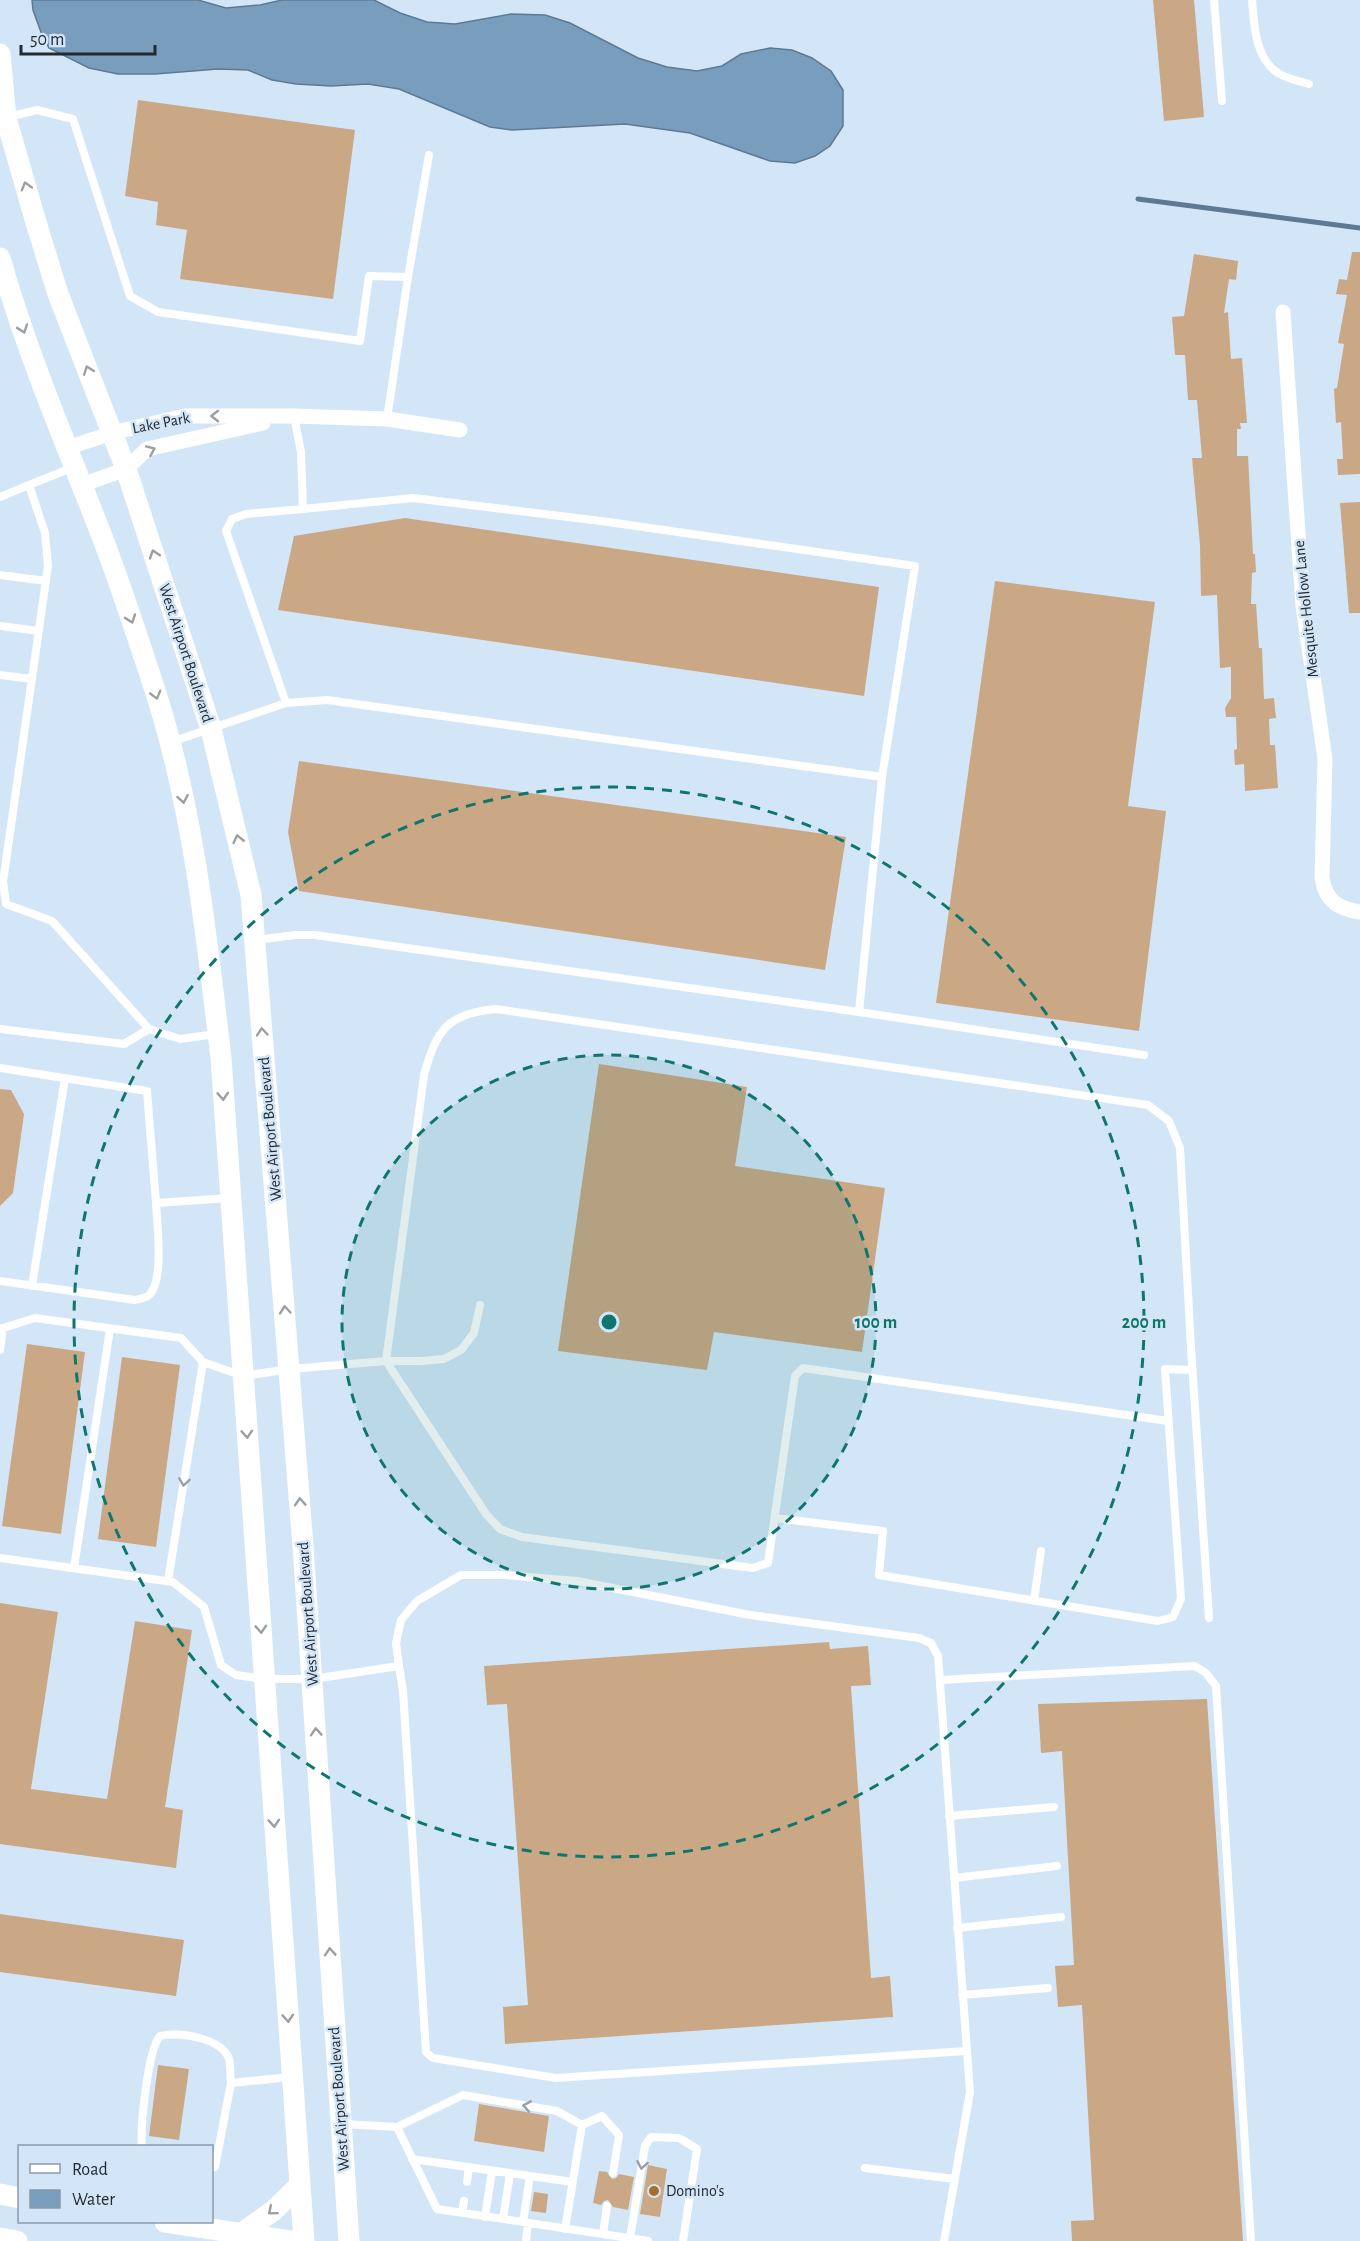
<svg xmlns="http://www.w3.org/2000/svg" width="1360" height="2241" viewBox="0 0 1360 2241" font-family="'Alegreya Sans',sans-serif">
<rect width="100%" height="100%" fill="#d3e6f7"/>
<!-- water -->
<path fill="#789dbd" stroke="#5e7a93" stroke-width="1.5" d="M32 0H198L226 8 260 5 282 0H374L400 13 427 22 455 24 511 14 545 15 570 23 638 58 667 67 697 71 722 66 741 54 770 48 792 50 812 58 831 71 843 90V126L830 146 815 156 795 163 770 161 690 133 625 124 512 130 490 127 399 89 368 84 331 86 296 84 272 80 248 70 218 69 155 74H118L89 68 49 48 42 35 33 10Z"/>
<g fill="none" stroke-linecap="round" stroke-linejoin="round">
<!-- stream -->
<path stroke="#5e7a93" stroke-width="5" d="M1138 199 1360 228"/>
</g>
<!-- building -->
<path fill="#caa885" d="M1153 0H1194L1204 117 1164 121Z
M138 100 355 130 333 299 180 279 187 230 156 225 158 202 125 196Z
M1352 252H1360V474L1338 475 1337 459H1343L1341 422 1336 423 1334 389 1337 388 1344 344 1338 343 1347 295 1336 294 1339 279 1347 280Z
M1194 254 1238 261 1236 280 1229 279 1224 313 1228 312 1231 359 1242 358 1247 423H1240L1241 429H1237V456H1248L1253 554H1255L1256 572 1252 573 1251 604H1256L1259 648H1262L1264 699 1274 698 1276 718 1269 719 1270 745H1275L1278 788 1245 791 1244 764 1235 765 1234 750 1237 749 1236 717H1226L1225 708 1231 698V667L1220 668 1217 595 1201 596 1200 545 1192 458H1202L1197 400H1188L1185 355H1175L1172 317 1184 316Z
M1360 502V613H1349L1340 503Z
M405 518 879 587 864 696 278 610 294 536Z
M995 581 1155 602 1128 806 1166 811 1139 1031 936 1003Z
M299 761 846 837 825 970 299 891 288 832Z
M599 1064 747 1087 735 1166 885 1188 862 1352 714 1332 707 1370 558 1351Z
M0 1089 11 1090 24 1114 13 1193 0 1206Z
M27 1344 85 1352 61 1534 2 1526Z
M122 1357 180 1365 156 1547 98 1539Z
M0 1603 58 1612 31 1789 107 1799 135 1621 192 1630 165 1807 183 1810 176 1868 0 1844Z
M829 1642 830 1649 868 1646 871 1685 851 1686 871 1978 890 1976 893 2017 505 2044 503 2007 528 2005 507 1704 487 1705 484 1666Z
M1207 1699 1243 2241H1072L1071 2221 1094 2220 1082 2005 1058 2007 1055 1966 1074 1965 1062 1751 1041 1753 1038 1704Z
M0 1914 184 1940 176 1996 0 1972Z
M158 2065 189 2069 179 2140 149 2136Z
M479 2104 549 2116 544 2152 474 2141Z
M648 2165 667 2169 660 2217 640 2214Z
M599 2171 607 2172 612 2179 616 2178 619 2174 634 2177 628 2210 613 2207 608 2200 604 2201 601 2205 593 2203Z
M534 2192 548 2194 546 2213 531 2211Z"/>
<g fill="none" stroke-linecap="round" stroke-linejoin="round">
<!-- lane -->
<path stroke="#fff" stroke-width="8" d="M1214 0 1222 101
M1252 0C1254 24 1255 59 1278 73 1287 79 1299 81 1309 84
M8 117 37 110 73 119 130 296 158 312 360 341 369 276 408 277
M387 419 408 277 429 155
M74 467 29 485 45 533 48 566 3 882 6 904 52 921 149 1029 180 1039 216 1034
M0 497 29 485
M303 509 413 498 601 521 915 566 882 777
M0 575 46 581
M0 626 39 631
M0 675 32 679
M286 703 226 531 232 519 246 514 303 509 301 452 294 416
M171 742 286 703 327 700 882 777 859 1012
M256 940 295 935H315L859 1012 1144 1055
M0 1029 124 1044 149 1029
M0 1068 147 1091 156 1203
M0 1281 135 1300C139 1299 145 1298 148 1296 165 1283 157 1223 156 1203L230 1198
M32 1286 65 1078
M0 1329 35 1318 181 1338 203 1362 243 1376 290 1369 386 1361H422L444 1359 461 1350 474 1333 480 1305
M0 1350 3 1328
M1168 1421 803 1368 795 1376 768 1563 753 1568 522 1537 500 1529 486 1514 386 1361 424 1075C437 1029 447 1014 496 1009L1148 1105 1169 1121 1180 1148 1191 1348 1209 1618
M775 1518 883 1531 879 1575 1158 1621 1173 1617 1181 1599 1165 1369 1192 1370
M0 1558 173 1582 204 1607 221 1665 236 1675 264 1679H313L399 1666 396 1643 401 1620 417 1601 461 1575H505L577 1581 750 1615 919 1638 931 1643 938 1656 970 2092 944 2241
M74 1568 110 1329
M168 1581 203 1362
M1034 1600 1041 1551
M399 1666 403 1691 426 2052 433 2058 556 2078 966 2051
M940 1680 1195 1666 1206 1673 1216 1686 1251 2241
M949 1816 1054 1807
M954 1878 1057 1866
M957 1928 1061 1917
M962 1995 1048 1988
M343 2124 397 2127 437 2209 648 2241
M582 2125 602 2116 619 2135 613 2173
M397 2127 463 2095 557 2111 582 2125
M142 2146C140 2127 148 2049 160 2036 178 2031 222 2038 229 2059 231 2066 230 2076 231 2083
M412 2159 572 2182
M212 2166 215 2167 231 2083 290 2077
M865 2168 955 2179
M467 2182 469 2168
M462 2213 464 2201
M485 2217 492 2171
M503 2219 510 2174
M523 2222 530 2176
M565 2229 582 2125
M603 2234 607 2206
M630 2238 645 2146 651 2137 679 2138 697 2149 683 2241
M526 2241 528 2223"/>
<!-- street -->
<path stroke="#fff" stroke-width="15" d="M1283 312 1303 606 1325 759 1322 878C1326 902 1339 909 1360 912
M67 448 112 433 185 416H294L387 419 460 430
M82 485 126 469 147 449 263 423"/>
<!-- secondary -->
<path stroke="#fff" stroke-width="21" d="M0 54 6 118 35 219 58 294 126 469 211 729 251 895 303 1546 349 2241
M0 258C27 354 67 446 103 539 121 586 137 635 153 684 193 805 206 932 221 1058L304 2241
M0 2194 20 2198
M165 2222 290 2241
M242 2233 273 2211 300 2185
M0 2238 17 2241"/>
</g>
<!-- one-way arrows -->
<defs><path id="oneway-chevron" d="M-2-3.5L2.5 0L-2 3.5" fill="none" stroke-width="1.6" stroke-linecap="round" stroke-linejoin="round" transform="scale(1.5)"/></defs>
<g stroke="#9c9fa2">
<use href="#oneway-chevron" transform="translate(26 186) rotate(-106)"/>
<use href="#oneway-chevron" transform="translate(23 329) rotate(71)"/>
<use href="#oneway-chevron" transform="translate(88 370) rotate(-111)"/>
<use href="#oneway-chevron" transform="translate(215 416) rotate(180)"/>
<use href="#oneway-chevron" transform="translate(151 450) rotate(-24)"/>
<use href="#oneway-chevron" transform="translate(154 554) rotate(-108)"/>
<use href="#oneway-chevron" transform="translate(131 619) rotate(71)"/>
<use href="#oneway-chevron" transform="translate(156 695) rotate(74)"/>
<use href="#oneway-chevron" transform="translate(183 799) rotate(80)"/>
<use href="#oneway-chevron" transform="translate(238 839) rotate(-103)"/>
<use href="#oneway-chevron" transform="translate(262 1032) rotate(-95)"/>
<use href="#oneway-chevron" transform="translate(223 1096) rotate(86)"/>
<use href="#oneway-chevron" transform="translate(285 1310) rotate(-95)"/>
<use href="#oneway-chevron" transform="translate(247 1434) rotate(86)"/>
<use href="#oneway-chevron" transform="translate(184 1482) rotate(99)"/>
<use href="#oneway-chevron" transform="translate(300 1502) rotate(-94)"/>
<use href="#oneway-chevron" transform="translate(261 1629) rotate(86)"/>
<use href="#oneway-chevron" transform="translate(316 1732) rotate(-94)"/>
<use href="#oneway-chevron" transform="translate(274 1823) rotate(86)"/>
<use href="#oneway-chevron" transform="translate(330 1952) rotate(-94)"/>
<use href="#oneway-chevron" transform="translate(288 2018) rotate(86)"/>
<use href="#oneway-chevron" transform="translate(527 2106) rotate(-170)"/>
<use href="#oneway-chevron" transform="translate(642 2165) rotate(100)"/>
<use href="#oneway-chevron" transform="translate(272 2211) rotate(140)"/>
</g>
<!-- distance rings -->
<circle cx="609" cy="1322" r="267" fill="#0f766e" fill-opacity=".12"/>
<g fill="none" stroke="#0f766e" stroke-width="3" stroke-dasharray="10 8">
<circle cx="609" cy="1322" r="267"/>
<circle cx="609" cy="1322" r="535"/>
</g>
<!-- markers -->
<circle fill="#a56e2a" stroke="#d3e6f7" stroke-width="2" cx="654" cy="2191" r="6"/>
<g text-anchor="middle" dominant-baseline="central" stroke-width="5" stroke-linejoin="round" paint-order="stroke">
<!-- street labels -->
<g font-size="16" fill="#232a31" stroke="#d3e6f7">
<text transform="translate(161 423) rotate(-11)">Lake Park</text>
<text transform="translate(1306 609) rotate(-96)">Mesquite Hollow Lane</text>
<text transform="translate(186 653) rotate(72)">West Airport Boulevard</text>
<text transform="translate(270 1129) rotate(-95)">West Airport Boulevard</text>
<text transform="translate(308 1614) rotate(-94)">West Airport Boulevard</text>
<text transform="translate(339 2099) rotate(-94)">West Airport Boulevard</text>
</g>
<!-- poi labels -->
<g font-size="16" fill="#232a31" stroke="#d3e6f7" text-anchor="start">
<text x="666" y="2191">Domino's</text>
</g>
</g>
<circle cx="609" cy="1322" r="9" fill="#0f766e" stroke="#d3e6f7" stroke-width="3"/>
<g font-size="18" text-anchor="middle" font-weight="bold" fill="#0f766e" stroke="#d3e6f7" stroke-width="5" stroke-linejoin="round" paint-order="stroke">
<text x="876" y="1328">100 m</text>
<text x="1144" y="1328">200 m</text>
</g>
<!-- legend -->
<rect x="18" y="2145" width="195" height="78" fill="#d3e6f7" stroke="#8d9ba8" stroke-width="1.5"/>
<rect x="30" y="2164" width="30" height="9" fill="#ffffff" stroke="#8d9ba8" stroke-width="1.5"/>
<text x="72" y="2175" font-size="18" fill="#232a31">Road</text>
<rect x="30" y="2190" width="30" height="18" fill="#789dbd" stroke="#8d9ba8" stroke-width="1.5"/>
<text x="72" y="2205" font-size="18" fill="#232a31">Water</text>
<!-- scale -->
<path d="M21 45v9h134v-9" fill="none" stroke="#232a31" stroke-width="3"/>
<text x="30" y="45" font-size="18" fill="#232a31" stroke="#d3e6f7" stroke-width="4.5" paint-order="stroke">50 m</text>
</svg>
